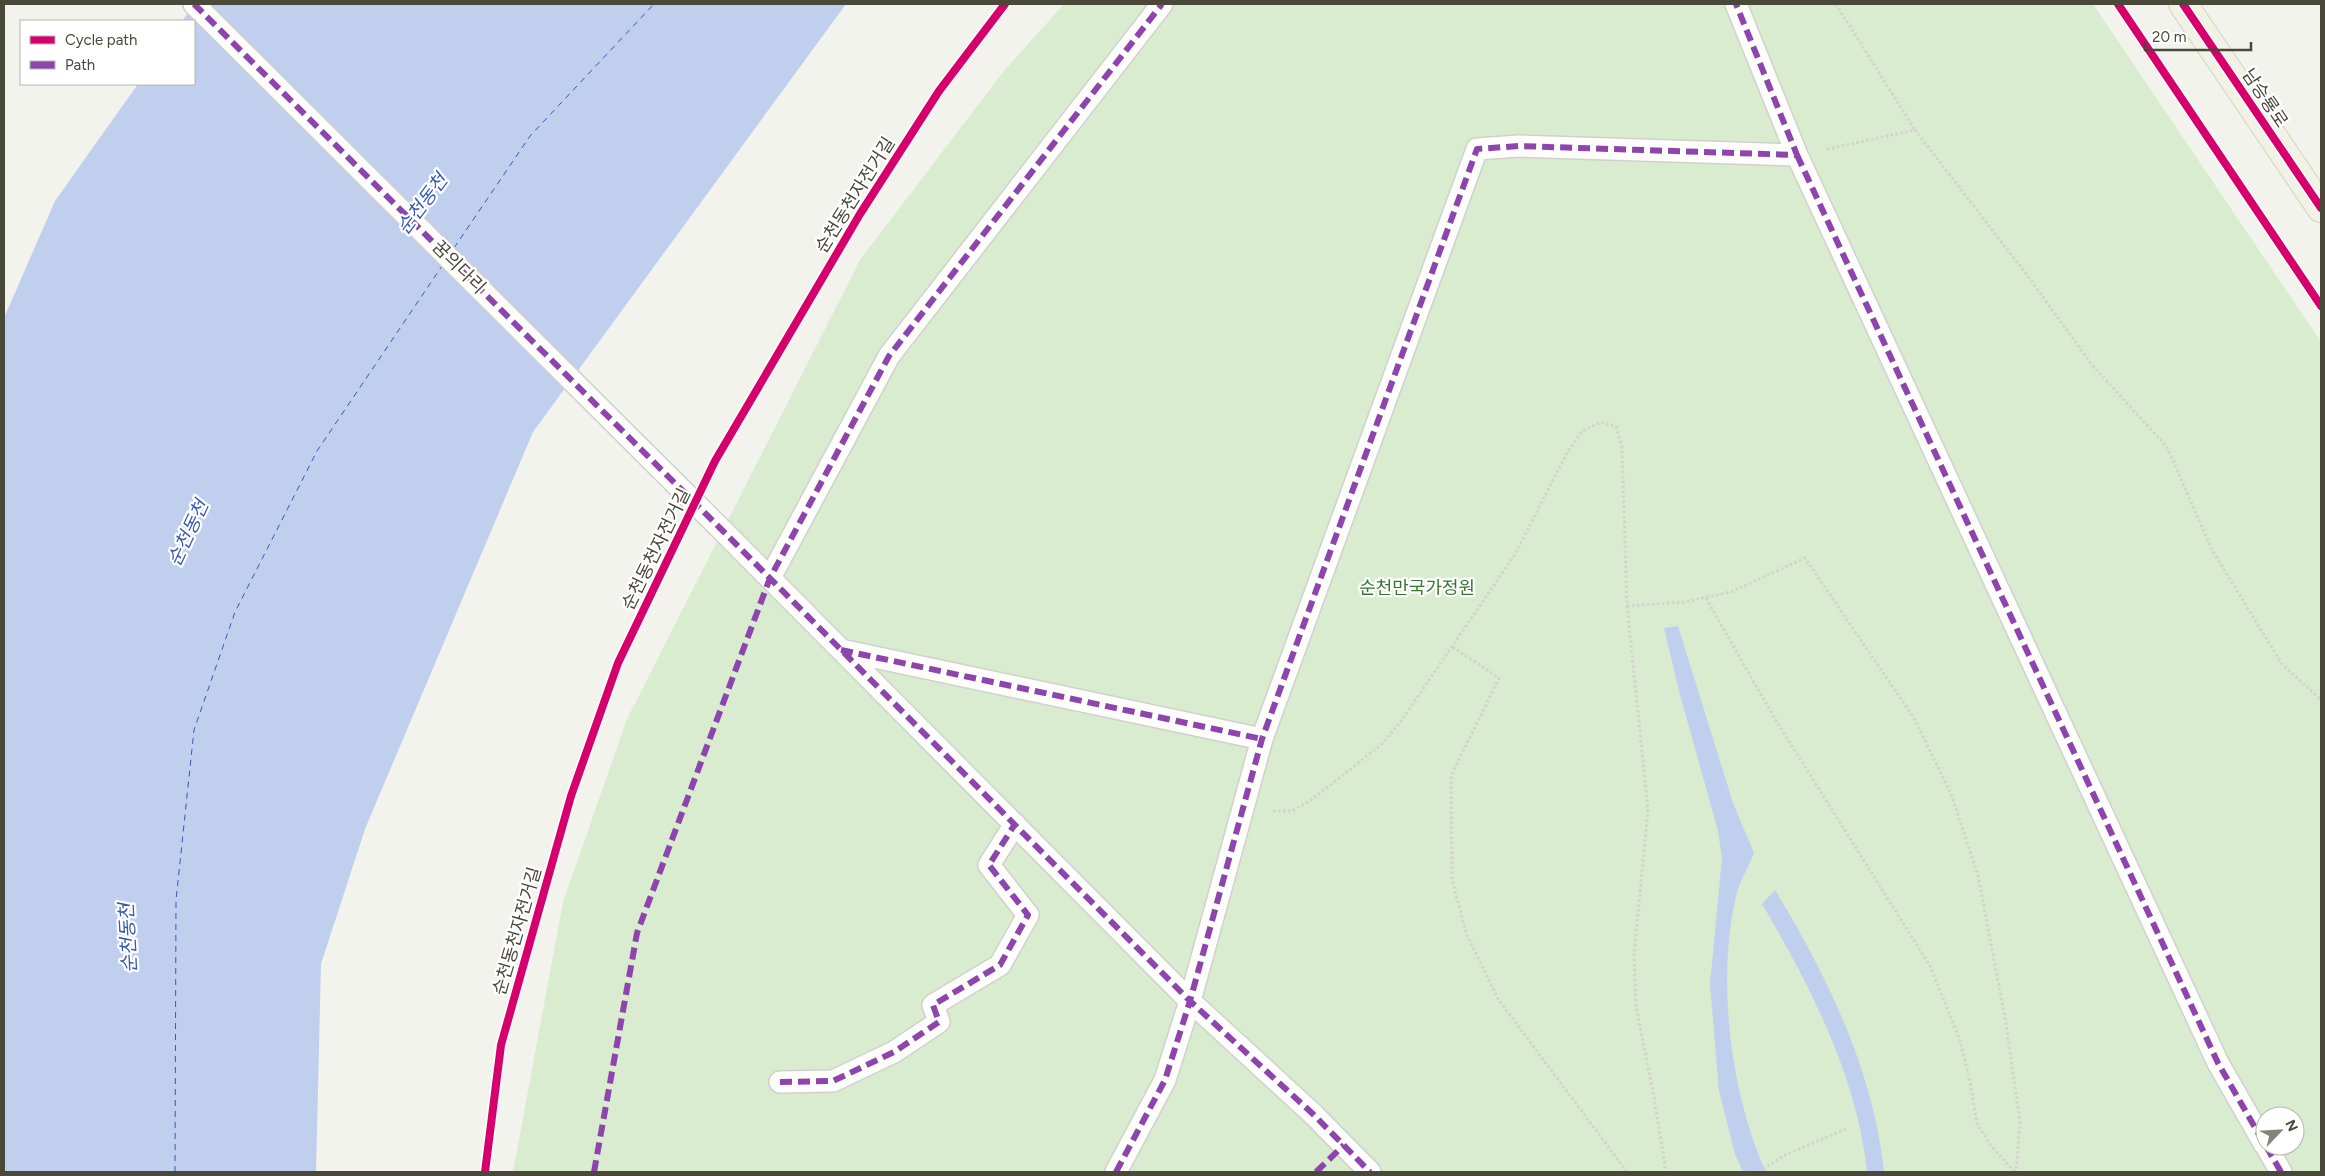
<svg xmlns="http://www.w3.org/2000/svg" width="2325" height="1176" viewBox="0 0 2325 1176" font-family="Figtree,'Noto Sans KR',sans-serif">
<rect width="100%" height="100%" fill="#f3f3ee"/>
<!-- green -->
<path fill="#d9ecd0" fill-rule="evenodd" d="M1064 4H2093L2321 342V1172H513L563 902 627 719 860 260 1003 72ZM2265 1116H2295V1146H2265Z"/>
<!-- water -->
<path fill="#c1cfee" d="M195 4H846L533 432 365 829 321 964 316 1172H4V318L55 201 138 84H194V21H182Z
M1678 626 1733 803 1754 853C1749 866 1741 879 1737 892 1716 977 1730 1093 1766 1172H1743L1735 1154 1719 1091 1710 984 1722 858 1718 831 1679 691 1664 628Z
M1775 890C1827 975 1874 1072 1884 1172H1867C1858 1079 1809 983 1762 904Z"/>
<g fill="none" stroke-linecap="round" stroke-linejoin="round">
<!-- ferry -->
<path stroke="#3659b2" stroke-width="1" stroke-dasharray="6 5" stroke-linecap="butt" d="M454 248 530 136 654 4
M175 1172 176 900 194 730 235 612 317 451 442 266"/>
<!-- pedestrian casing -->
<g stroke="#d1d1cb" stroke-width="24">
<path id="pedestrian" d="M194 4 723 531 1190 1001 1314 1115 1370 1172
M1797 155 2218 1063 2265 1145
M770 578 889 356 1162 4
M841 650 1262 739
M780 1082 833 1081 894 1052 939 1022 933 1005 1000 965 1028 915 989 865 1015 824
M2266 1146 2281 1172
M1116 1172 1165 1080 1190 1001 1262 739 1477 149 1519 146 1797 155 1736 4"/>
</g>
<!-- primary casing -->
<g stroke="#d4d4bc" stroke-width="30">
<path id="primary" d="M2183 4 2321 208"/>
</g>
<!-- path -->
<path stroke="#d3d3cc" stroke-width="3" stroke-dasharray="2.5 2.5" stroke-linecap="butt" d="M1836 4 1915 130
M1827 149 1915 130 2027 275 2092 365 2167 447 2212 550 2282 664 2321 700
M1706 598 1775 719 1930 966 1960 1040 1970 1081 1977 1124 1991 1146 2015 1172
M1627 606 1684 602 1731 592 1805 558 1914 718 1951 794 1978 875 2005 1018 2020 1121 2016 1172
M1453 647 1499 678 1451 776 1452 879 1466 933 1498 999 1627 1172
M1273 811H1292L1311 800 1381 745 1399 724 1514 556 1567 453 1582 431 1601 422 1616 427 1622 448 1627 606 1648 810 1634 956 1636 1006 1654 1097 1666 1172
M1759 1172 1785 1155 1848 1128"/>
<!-- pedestrian -->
<use href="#pedestrian" stroke="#fdfdfc" stroke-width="21"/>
<!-- primary -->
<use href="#primary" stroke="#f1f1e6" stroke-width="28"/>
<!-- quiet -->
<path stroke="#8e44ad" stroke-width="6" stroke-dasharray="12 6" stroke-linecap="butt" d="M194 4 723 531 1190 1001 1314 1115 1370 1172
M1797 155 2218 1063 2265 1145
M841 650 1262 739
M780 1082 833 1081 894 1052 939 1022 933 1005 1000 965 1028 915 989 865 1015 824
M2266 1146 2281 1172
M594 1172 637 933 770 578 889 356 1162 4
M1116 1172 1165 1080 1190 1001 1262 739 1477 149 1519 146 1797 155 1736 4
M1316 1172 1344 1145"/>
<!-- cycleway casing -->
<g stroke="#fff" stroke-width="11">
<path id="cycleway" d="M2118 4 2321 306
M2183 4 2321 208
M485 1172 501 1045 571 796 618 663 715 461 860 214 939 91 1005 4"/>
</g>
<!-- cycleway -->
<use href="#cycleway" stroke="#d6006c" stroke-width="8"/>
</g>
<g text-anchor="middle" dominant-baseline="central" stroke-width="4.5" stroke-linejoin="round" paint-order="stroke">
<!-- street labels -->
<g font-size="18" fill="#494839" stroke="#fff">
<text transform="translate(2265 98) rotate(56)">남승룡로</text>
<text transform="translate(855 195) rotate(-58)">순천동천자전거길</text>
<text transform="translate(459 267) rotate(45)">꿈의다리</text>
<text transform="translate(656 549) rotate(-64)">순천동천자전거길</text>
<text transform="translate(517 931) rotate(-74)">순천동천자전거길</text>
</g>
<!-- park labels -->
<g font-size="18" fill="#347a2e" stroke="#fff">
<text x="1417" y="588">순천만국가정원</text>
</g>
<!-- water labels -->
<g font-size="19" font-style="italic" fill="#3659b2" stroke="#fff">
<text transform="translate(422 204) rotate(-53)">순천동천</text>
<text transform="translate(188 533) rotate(-65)">순천동천</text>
<text transform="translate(128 938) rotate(-93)">순천동천</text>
</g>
</g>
<!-- border -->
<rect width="2325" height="1176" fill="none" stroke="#494839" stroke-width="10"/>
<!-- legend -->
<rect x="20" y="20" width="175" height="65" fill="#ffffff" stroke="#b6b6b0"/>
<rect x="30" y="36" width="25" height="8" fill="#d6006c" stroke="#b6b6b0"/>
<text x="65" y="45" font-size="15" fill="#494839">Cycle path</text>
<rect x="30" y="61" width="25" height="8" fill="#8e44ad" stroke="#b6b6b0"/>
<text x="65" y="70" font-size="15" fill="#494839">Path</text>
<!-- north arrow -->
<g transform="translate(2280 1131) rotate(65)"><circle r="24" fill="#ffffff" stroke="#b6b6b0"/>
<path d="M0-4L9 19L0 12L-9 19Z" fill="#848478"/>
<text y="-8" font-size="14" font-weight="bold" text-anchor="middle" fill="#494839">N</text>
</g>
<!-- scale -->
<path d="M2145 42v8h106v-8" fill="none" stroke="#494839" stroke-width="2.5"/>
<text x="2152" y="42" font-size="15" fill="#494839" stroke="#ffffff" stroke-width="4" paint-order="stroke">20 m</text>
</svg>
